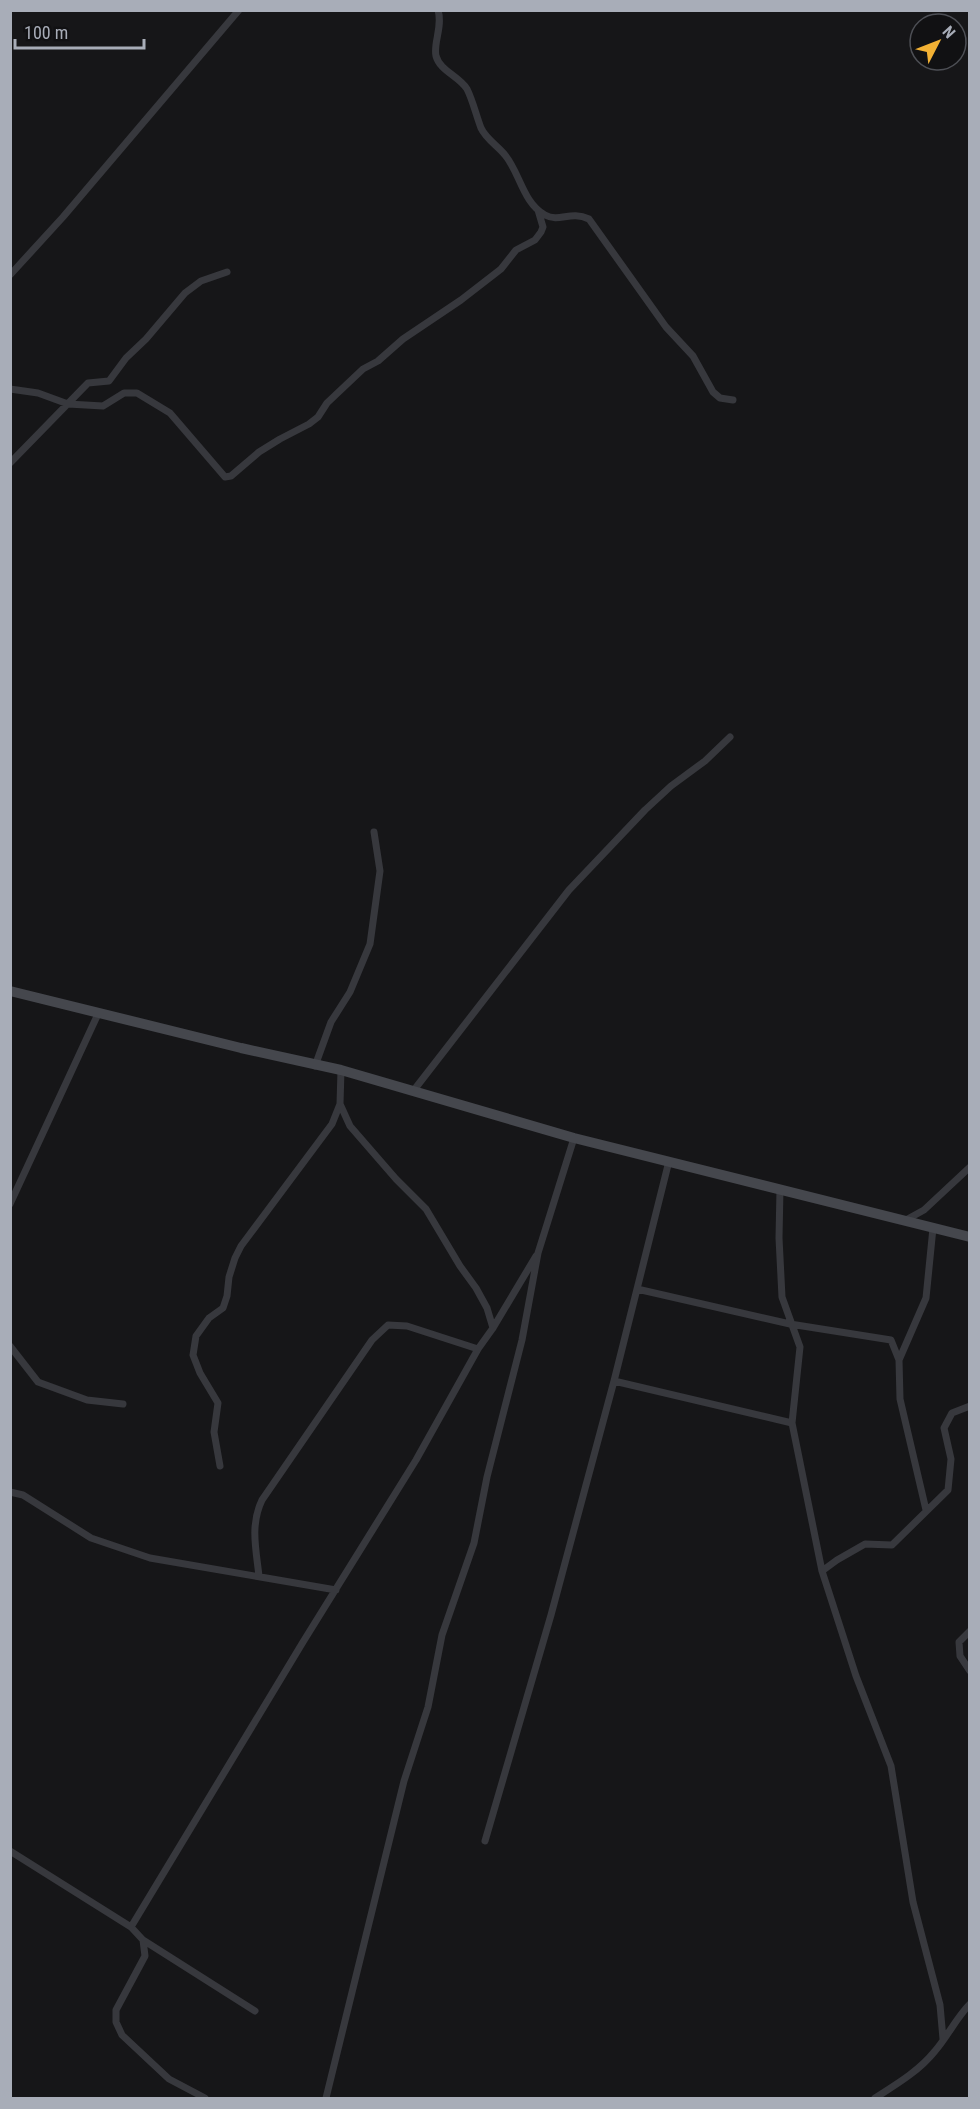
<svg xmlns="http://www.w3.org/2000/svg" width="980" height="2109" viewBox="0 0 980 2109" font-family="'Roboto Condensed',sans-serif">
<rect width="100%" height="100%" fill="#161618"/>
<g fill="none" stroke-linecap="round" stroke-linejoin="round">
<!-- minor -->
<path stroke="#37383d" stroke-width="7" d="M438 10C443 27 433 43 436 56 440 71 459 76 467 89 473 101 476 115 481 128 486 139 498 146 505 155 520 173 523 203 545 215 560 223 570 210 589 219L666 327 693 356 713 392 720 398 733 400
M10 275 63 217 239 10
M10 389 38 393 68 404 103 406 124 393H137L170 413 225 477 231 476 259 452 280 439 309 424 318 417 327 403 363 369 378 361 403 339 461 300 501 269 516 250 535 240 541 232 543 227 538 210
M10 463 88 383 109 381 126 358 146 339 185 293 201 281 227 272
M315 1066 331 1022 350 992 370 944 380 871 374 832
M341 1070 340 1104 350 1126 396 1179 426 1209 460 1266 476 1288 487 1308 493 1328
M414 1090 569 890 645 810 671 786 705 761 730 737
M780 1189 779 1238 782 1297 800 1347 792 1423 822 1571 856 1676 891 1766 913 1902 940 2005 943 2039
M10 1204 98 1014
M904 1221 924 1210 970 1167
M637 1289 790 1324 891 1340 899 1360
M10 1346 38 1382 87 1400 123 1404
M614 1381 792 1423
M220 1466 214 1432 218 1403 200 1373 193 1355 196 1336 209 1318 223 1308 227 1296 229 1277 235 1258 241 1246 332 1124 340 1104
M10 1492 23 1495 91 1538 150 1558 336 1590
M926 1510 900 1399 899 1360 926 1298 933 1228
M822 1571 837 1560 865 1544 892 1545 948 1490 951 1459 944 1428 952 1413 970 1406
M259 1576C256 1549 250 1525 262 1500L372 1340 388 1325 407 1326 478 1349
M970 1631 959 1642 960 1656 970 1671
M485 1841 551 1615 614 1381 669 1161
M10 1851 131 1927 143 1940 145 1956 116 2010V2022L122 2035 169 2079 205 2098
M131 1927 303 1642 416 1460 478 1349 493 1328 536 1256
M143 1940 255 2011
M326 2098 404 1781 428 1707 442 1635 474 1543 487 1477 522 1340 538 1253 574 1138
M875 2098C897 2084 919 2071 935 2051 948 2036 956 2018 970 2004"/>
<!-- secondary -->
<path stroke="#45474d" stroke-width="10" d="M10 991 241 1048 341 1070 574 1138 970 1237"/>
</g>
<!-- border -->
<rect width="980" height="2109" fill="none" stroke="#a8adb8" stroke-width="24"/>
<!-- north arrow -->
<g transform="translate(938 42) rotate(48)"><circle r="28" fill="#111113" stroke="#4d4f55" stroke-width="1.5"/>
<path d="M0-4.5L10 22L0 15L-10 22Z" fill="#f2b134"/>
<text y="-9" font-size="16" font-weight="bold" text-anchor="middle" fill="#a8adb8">N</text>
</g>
<!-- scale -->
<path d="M15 39v9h129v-9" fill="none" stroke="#a8adb8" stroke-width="3"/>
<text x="24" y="39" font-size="18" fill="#a8adb8" stroke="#111113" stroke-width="4.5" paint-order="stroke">100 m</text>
</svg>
